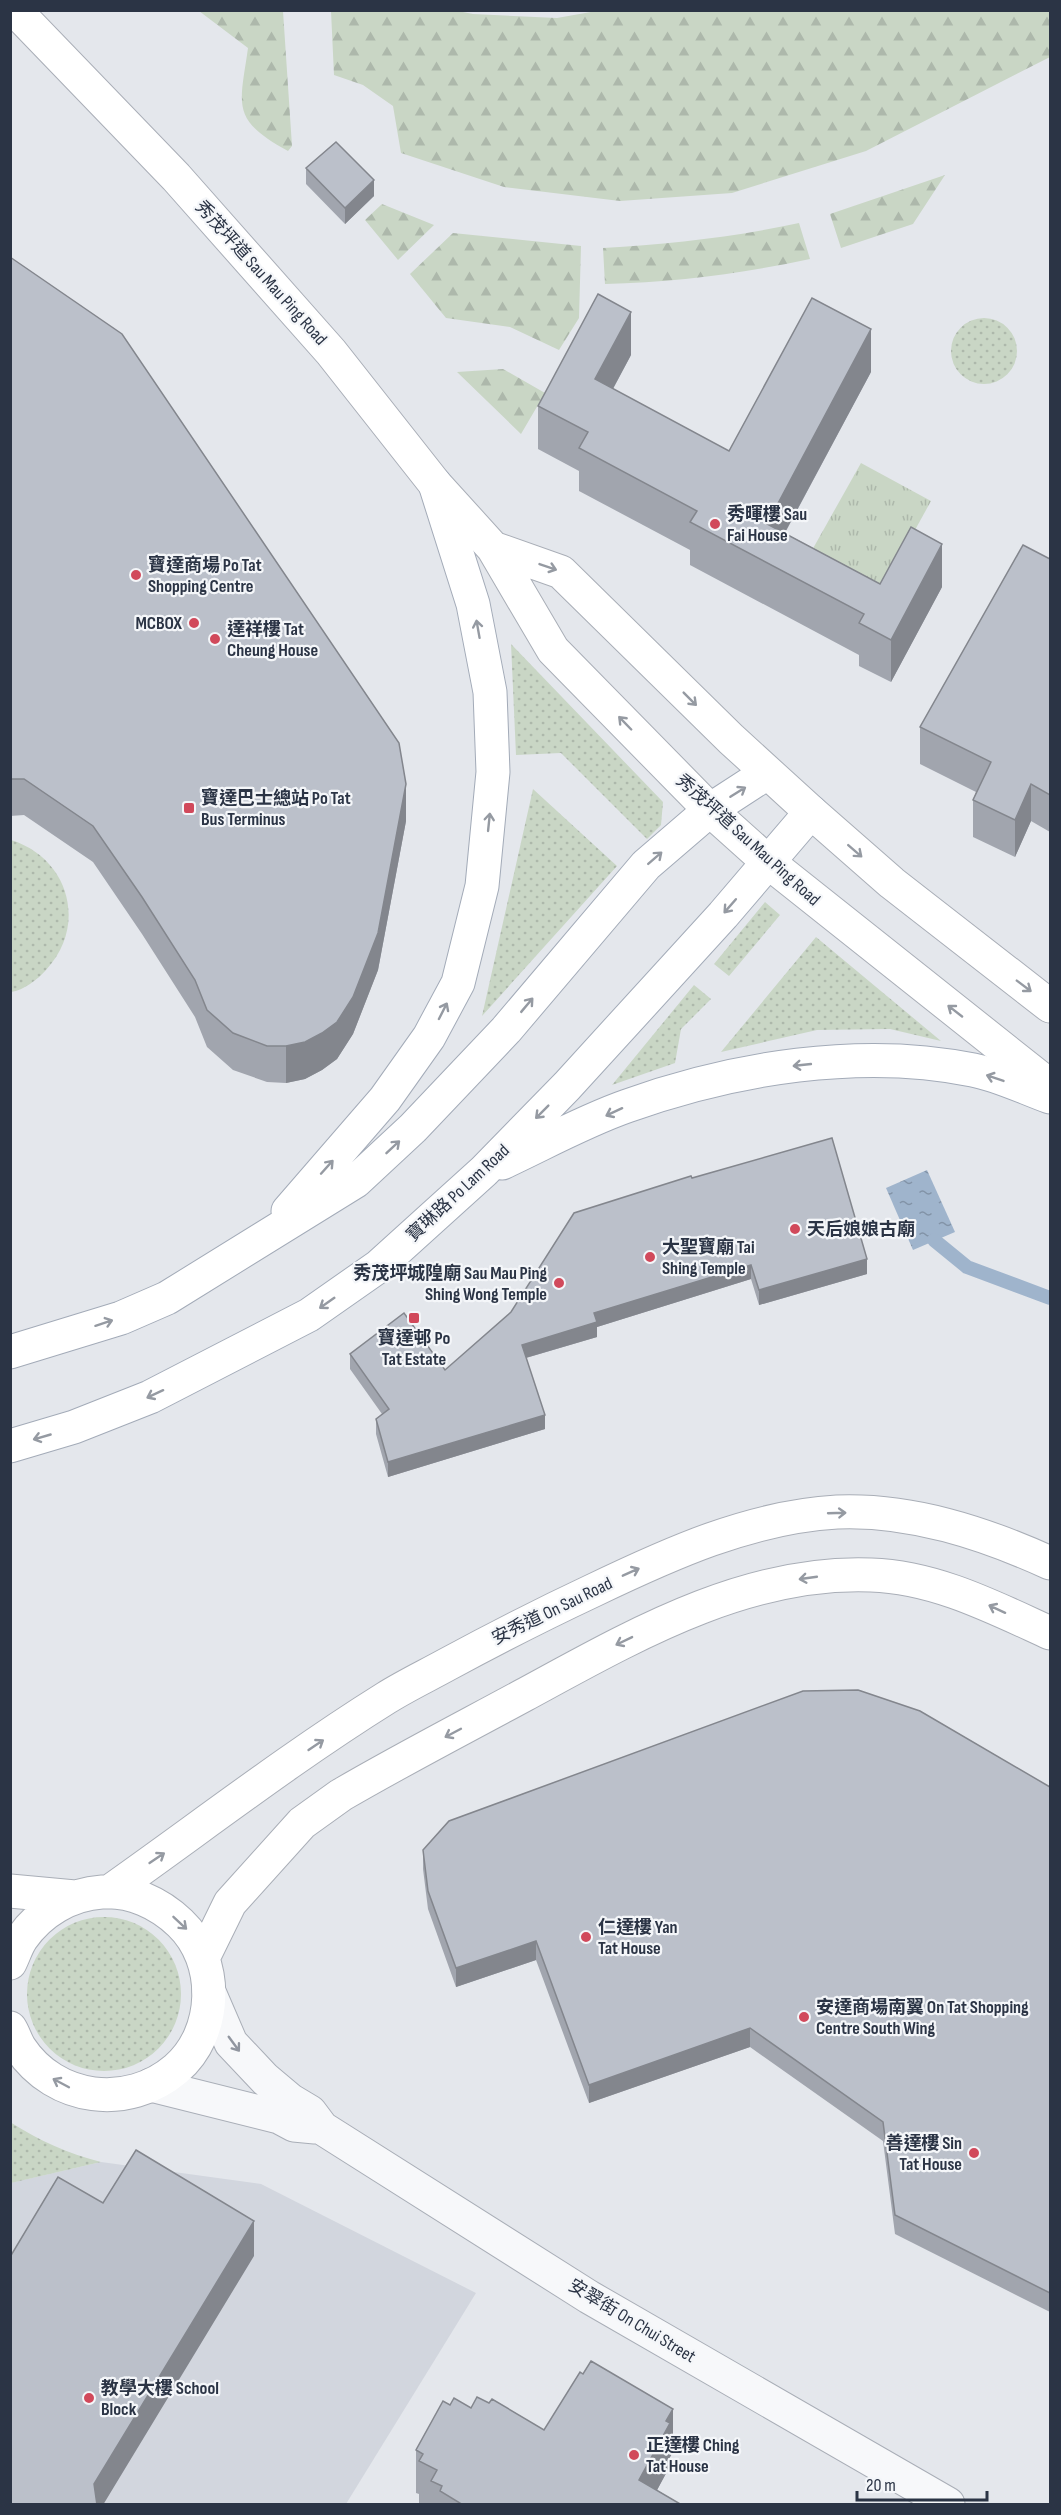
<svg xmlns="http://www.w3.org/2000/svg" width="1061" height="2515" viewBox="0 0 1061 2515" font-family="'Sofia Sans Condensed','Noto Sans TC',sans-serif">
<defs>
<pattern id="grass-dots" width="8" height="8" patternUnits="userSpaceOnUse" patternTransform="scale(1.5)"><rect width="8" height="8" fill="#c9d6c5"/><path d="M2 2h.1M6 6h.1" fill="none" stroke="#adb8ab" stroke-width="1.8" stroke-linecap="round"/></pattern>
<pattern id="forest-firs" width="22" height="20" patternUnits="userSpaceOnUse" patternTransform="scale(1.5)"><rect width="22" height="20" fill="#c9d6c5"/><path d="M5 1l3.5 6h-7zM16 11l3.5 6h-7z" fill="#adb8ab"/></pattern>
<pattern id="park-tufts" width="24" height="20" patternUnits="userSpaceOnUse" patternTransform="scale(1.5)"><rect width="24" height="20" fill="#c9d6c5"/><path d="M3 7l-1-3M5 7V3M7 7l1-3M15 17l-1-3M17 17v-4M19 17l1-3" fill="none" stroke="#adb8ab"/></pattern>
<pattern id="water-ripples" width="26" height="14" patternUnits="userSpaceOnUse" patternTransform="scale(1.5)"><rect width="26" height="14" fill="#9fb4cc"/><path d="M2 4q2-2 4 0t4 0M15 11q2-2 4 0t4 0" fill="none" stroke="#8293a7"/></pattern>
</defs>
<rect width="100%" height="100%" fill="#e4e7ec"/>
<!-- built -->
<path fill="#d2d6de" d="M101 2162 261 2184 476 2293 346 2504H11L10 2183Z"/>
<!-- grass -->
<path fill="url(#grass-dots)" d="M951 351a33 33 0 1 1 66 0a33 33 0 1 1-66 0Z
M511 644 663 802 661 825 647 839 561 753 516 755Z
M533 789 617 866 482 1016Z
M11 840C69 858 88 925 46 970 37 980 24 990 11 992Z
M765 902 780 915 729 976 714 964Z
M816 937 941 1041 890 1029 817 1030 721 1052Z
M694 985 711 999 681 1029 675 1063 612 1085Z
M27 1994a77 77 0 1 1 154 0a77 77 0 1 1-154 0Z
M10 2122C40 2141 67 2153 101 2162L11 2183Z"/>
<!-- forest -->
<path fill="url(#forest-firs)" d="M199 11H283L292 146 288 151C230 119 240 106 248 48Z
M458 11 473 14 557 18 602 10 1050 11V57L866 151 732 193 620 201 504 187 401 153 393 106 363 85 334 75 331 11Z
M945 175 913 224 841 248 830 214Z
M382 204 434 225 398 260 365 220Z
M799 223 810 259C740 274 676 282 605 284L603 248C669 244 734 237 799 223Z
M453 233 581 246 579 318 559 350 510 327 446 318 410 274Z
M503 369 545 393 521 434 457 372Z"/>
<!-- park -->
<path fill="url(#park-tufts)" d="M861 463 931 501 872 608 802 568Z"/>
<!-- water -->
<path fill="url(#water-ripples)" d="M927 1170 955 1232 913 1250 886 1188Z"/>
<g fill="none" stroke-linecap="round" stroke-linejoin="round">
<!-- stream -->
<path stroke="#9fb4cc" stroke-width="14" d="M934 1240 967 1267 1050 1298"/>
<!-- minor casing -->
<g stroke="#a9aeb7" stroke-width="35">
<path id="minor" d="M209 1992 231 2043 265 2079 290 2100 310 2112 322 2128 589 2297 948 2504
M151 2085 279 2117 294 2125 315 2127"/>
</g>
<!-- secondary casing -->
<g stroke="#a9aeb7" stroke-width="35">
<path id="secondary" d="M15 10 176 177 331 352 435 484 493 548 553 650 710 810 768 862 1050 1086
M493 548 561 572 731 739 811 812 892 883 1050 1006
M10 1891 75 1897
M109 1892C201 1827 290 1758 386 1698 405 1686 426 1676 446 1665 494 1639 543 1614 592 1591 669 1554 750 1517 837 1512 911 1509 984 1533 1050 1563
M203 1958 230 1903 302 1823 341 1795C401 1760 463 1728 524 1695 631 1637 745 1570 871 1575 935 1577 993 1607 1050 1633
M10 1963C14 1955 17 1945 22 1938 40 1912 70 1894 102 1892 131 1890 159 1903 180 1923 220 1961 218 2033 176 2069 128 2110 55 2101 20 2048 16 2042 14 2034 10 2028"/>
</g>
<!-- primary casing -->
<g stroke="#a3abb8" stroke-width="35">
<path id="primary" d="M502 1163C543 1144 584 1121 627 1106 733 1068 861 1047 973 1070 999 1075 1025 1088 1050 1097
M288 1211 385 1099 429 1037 458 983 482 886 493 772 490 692 473 604 435 484
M10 1352 121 1318 167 1298 356 1181 413 1128 506 1030 646 865 710 810 767 773
M10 1446 74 1427 150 1397 309 1315 379 1266 484 1171 567 1086 723 915 811 812"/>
</g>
<!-- minor -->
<use href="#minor" stroke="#f7f8fa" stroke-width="33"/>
<!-- secondary -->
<use href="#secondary" stroke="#fff" stroke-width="33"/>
<!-- primary -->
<use href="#primary" stroke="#fff" stroke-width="33"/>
</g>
<!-- wall -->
<path fill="#a1a5ae" d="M306 168 374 196 345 224 306 184Z
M10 257 406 821 378 970 353 1034 337 1059 322 1070 305 1079 286 1083 267 1082 233 1070 207 1047 195 1017 142 934 93 862 24 815 10 816Z
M631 355 613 389 729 451 871 372 785 533 880 584 942 587 891 682 859 666V655L690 565V550L579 491V471L538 449V406Z
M1050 559V832L1031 821 1015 857 973 837V800L976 792 920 764V727Z
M692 1178 867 1274 759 1305 751 1279 597 1327V1337L526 1358 545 1429 388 1477 376 1434V1419L382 1414 350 1369V1354L445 1370Z
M1050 1787V2312L895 2234 883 2141 750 2047 589 2103 536 1960 456 1987 428 1909 423 1869V1850Z
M489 2403 544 2430 673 2452 670 2457V2466L657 2490 682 2505H420L419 2504V2494L416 2493V2450L450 2405 471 2408Z"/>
<!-- shaded-wall -->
<path fill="#83868d" d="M374 180V196L345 224V208Z
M631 312V355L595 422V379Z
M871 329V372L768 564 767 524Z
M942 544V587L891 682V640Z
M406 784V821L378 970 353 1034 337 1059 322 1070 305 1079 286 1083V1046Z
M1031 784V821L1015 857V820Z
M867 1259V1274L759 1305V1290Z
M751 1265V1279L597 1327V1337L522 1359V1345L594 1313Z
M545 1415V1429L388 1477V1462Z
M536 1941V1960L456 1987V1968Z
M750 2028V2047L589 2103V2085Z
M254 2221V2256L103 2505H94V2484Z
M673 2409V2452L670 2457V2466L649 2505 639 2480 666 2421Z"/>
<!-- building -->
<path fill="#bbc0ca" stroke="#83868d" stroke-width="1.5" d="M336 142 374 180 345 208 306 168Z
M10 257 122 334 399 743 406 784 378 933 353 997 337 1022 322 1033 305 1042 286 1046H267L233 1033 207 1010 195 980 142 897 93 826 24 779H10Z
M598 294 631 312 595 379 729 451 812 298 871 329 767 524 880 584 911 527 942 544 891 640 859 623 864 614 690 522 697 511 579 448 588 432 538 406Z
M1023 545 1050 559V795L1031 784 1015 820 973 800 991 762 920 727Z
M832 1138 867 1259 759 1290 751 1265 594 1313 597 1322 522 1345 545 1415 388 1462 376 1419 389 1409 350 1354 404 1313 445 1370 511 1312 574 1213 691 1176 692 1178Z
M858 1690 920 1711 1050 1787V2293L895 2215 883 2122 750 2028 589 2085 536 1941 456 1968 428 1891 423 1850 449 1821 803 1691Z
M136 2150 254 2221 94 2484 97 2505H10V2257L58 2177 103 2203Z
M591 2361 673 2409 666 2421 670 2423 639 2480 682 2505H463L440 2491 442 2486 431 2481 437 2470 419 2461 423 2454 416 2450 443 2401 450 2405 454 2398 471 2408 477 2397 489 2403 492 2399 544 2430 580 2372 583 2374Z"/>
<!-- one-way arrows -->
<defs><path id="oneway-shaft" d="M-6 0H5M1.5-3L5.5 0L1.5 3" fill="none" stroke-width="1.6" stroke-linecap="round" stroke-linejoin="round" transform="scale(1.5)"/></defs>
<g stroke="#959aa2">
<use href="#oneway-shaft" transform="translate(548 567) rotate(19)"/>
<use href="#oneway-shaft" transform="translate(478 629) rotate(-100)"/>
<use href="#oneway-shaft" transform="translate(690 699) rotate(45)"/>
<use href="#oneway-shaft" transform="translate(625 723) rotate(-134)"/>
<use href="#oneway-shaft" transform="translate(738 792) rotate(-32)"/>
<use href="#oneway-shaft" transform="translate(489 822) rotate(-84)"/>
<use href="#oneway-shaft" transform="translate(855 851) rotate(41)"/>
<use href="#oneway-shaft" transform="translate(655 858) rotate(-41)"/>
<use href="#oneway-shaft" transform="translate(730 906) rotate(131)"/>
<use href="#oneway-shaft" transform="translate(1024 986) rotate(37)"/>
<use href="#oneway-shaft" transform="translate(527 1005) rotate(-50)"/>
<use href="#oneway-shaft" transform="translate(443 1011) rotate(-63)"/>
<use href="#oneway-shaft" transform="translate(955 1011) rotate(-142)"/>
<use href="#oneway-shaft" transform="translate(802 1065) rotate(174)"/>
<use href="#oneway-shaft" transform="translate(995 1078) rotate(-161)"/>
<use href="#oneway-shaft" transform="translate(542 1112) rotate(135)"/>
<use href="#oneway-shaft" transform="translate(614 1112) rotate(155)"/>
<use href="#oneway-shaft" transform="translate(393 1147) rotate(-43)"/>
<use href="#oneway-shaft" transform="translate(327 1167) rotate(-48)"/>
<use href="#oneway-shaft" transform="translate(327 1303) rotate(145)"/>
<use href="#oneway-shaft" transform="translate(104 1323) rotate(-18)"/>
<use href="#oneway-shaft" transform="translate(155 1394) rotate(155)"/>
<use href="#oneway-shaft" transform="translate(42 1437) rotate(164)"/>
<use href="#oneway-shaft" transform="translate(837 1513) rotate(-2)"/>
<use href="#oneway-shaft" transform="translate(631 1572) rotate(-24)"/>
<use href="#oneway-shaft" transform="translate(808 1578) rotate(172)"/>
<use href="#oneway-shaft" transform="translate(997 1609) rotate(-155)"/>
<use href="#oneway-shaft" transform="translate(624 1641) rotate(154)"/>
<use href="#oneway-shaft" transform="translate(453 1733) rotate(152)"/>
<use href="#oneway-shaft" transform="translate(316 1745) rotate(-34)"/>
<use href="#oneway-shaft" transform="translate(157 1858) rotate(-34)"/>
<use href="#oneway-shaft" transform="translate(180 1923) rotate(43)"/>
<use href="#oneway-shaft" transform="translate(61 2083) rotate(-152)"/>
</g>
<use stroke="#9196a0" href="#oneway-shaft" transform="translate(234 2044) rotate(54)"/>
<!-- markers -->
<g fill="#d1495b" stroke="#f4f6f9" stroke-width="2">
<circle cx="715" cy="524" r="6"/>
<circle cx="136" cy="575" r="6"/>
<circle cx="194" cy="623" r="6"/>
<circle cx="215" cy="639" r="6"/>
<rect x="183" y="802" width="12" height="12" rx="3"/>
<circle cx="795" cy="1229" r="6"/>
<circle cx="650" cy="1257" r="6"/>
<circle cx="559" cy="1283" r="6"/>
<rect x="408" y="1312" width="12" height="12" rx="3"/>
<circle cx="586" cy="1937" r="6"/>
<circle cx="804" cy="2017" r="6"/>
<circle cx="974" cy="2153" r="6"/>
<circle cx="89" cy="2398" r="6"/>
<circle cx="634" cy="2455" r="6"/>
</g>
<g text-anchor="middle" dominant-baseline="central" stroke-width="4.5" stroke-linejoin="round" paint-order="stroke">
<!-- street labels -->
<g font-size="18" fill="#2b3445" stroke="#f4f6f9">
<text transform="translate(261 273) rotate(48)">秀茂坪道 Sau Mau Ping Road</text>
<text transform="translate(748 840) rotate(42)">秀茂坪道 Sau Mau Ping Road</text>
<text transform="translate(458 1193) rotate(-43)">寶琳路 Po Lam Road</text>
<text transform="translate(552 1611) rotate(-26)">安秀道 On Sau Road</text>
<text transform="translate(632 2321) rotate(31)">安翠街 On Chui Street</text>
</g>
<!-- poi labels -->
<g font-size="18" font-weight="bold" fill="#2b3445" stroke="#f4f6f9" text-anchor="start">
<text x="727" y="514">秀暉樓 Sau<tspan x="727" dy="21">Fai House</tspan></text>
<text x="148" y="565">寶達商場 Po Tat<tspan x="148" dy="21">Shopping Centre</tspan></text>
<text x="182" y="623" text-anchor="end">MCBOX</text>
<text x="227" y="629">達祥樓 Tat<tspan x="227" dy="21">Cheung House</tspan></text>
<text x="201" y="798">寶達巴士總站 Po Tat<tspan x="201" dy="21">Bus Terminus</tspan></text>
<text x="807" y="1229">天后娘娘古廟</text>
<text x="662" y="1247">大聖寶廟 Tai<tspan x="662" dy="21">Shing Temple</tspan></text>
<text x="547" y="1273" text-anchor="end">秀茂坪城隍廟 Sau Mau Ping<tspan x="547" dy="21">Shing Wong Temple</tspan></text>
<text x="414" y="1338" text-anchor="middle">寶達邨 Po<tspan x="414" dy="21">Tat Estate</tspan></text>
<text x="598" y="1927">仁達樓 Yan<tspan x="598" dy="21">Tat House</tspan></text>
<text x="816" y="2007">安達商場南翼 On Tat Shopping<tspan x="816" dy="21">Centre South Wing</tspan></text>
<text x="962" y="2143" text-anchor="end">善達樓 Sin<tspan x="962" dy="21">Tat House</tspan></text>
<text x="101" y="2388">教學大樓 School<tspan x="101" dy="21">Block</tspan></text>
<text x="646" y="2445">正達樓 Ching<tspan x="646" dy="21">Tat House</tspan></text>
</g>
</g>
<!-- border -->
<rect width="1061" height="2515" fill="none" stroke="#2b3445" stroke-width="24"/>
<!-- scale -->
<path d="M857 2491v9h130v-9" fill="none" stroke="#2b3445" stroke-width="3"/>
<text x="866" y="2491" font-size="18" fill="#2b3445" stroke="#f4f6f9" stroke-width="4.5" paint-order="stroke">20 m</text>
</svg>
